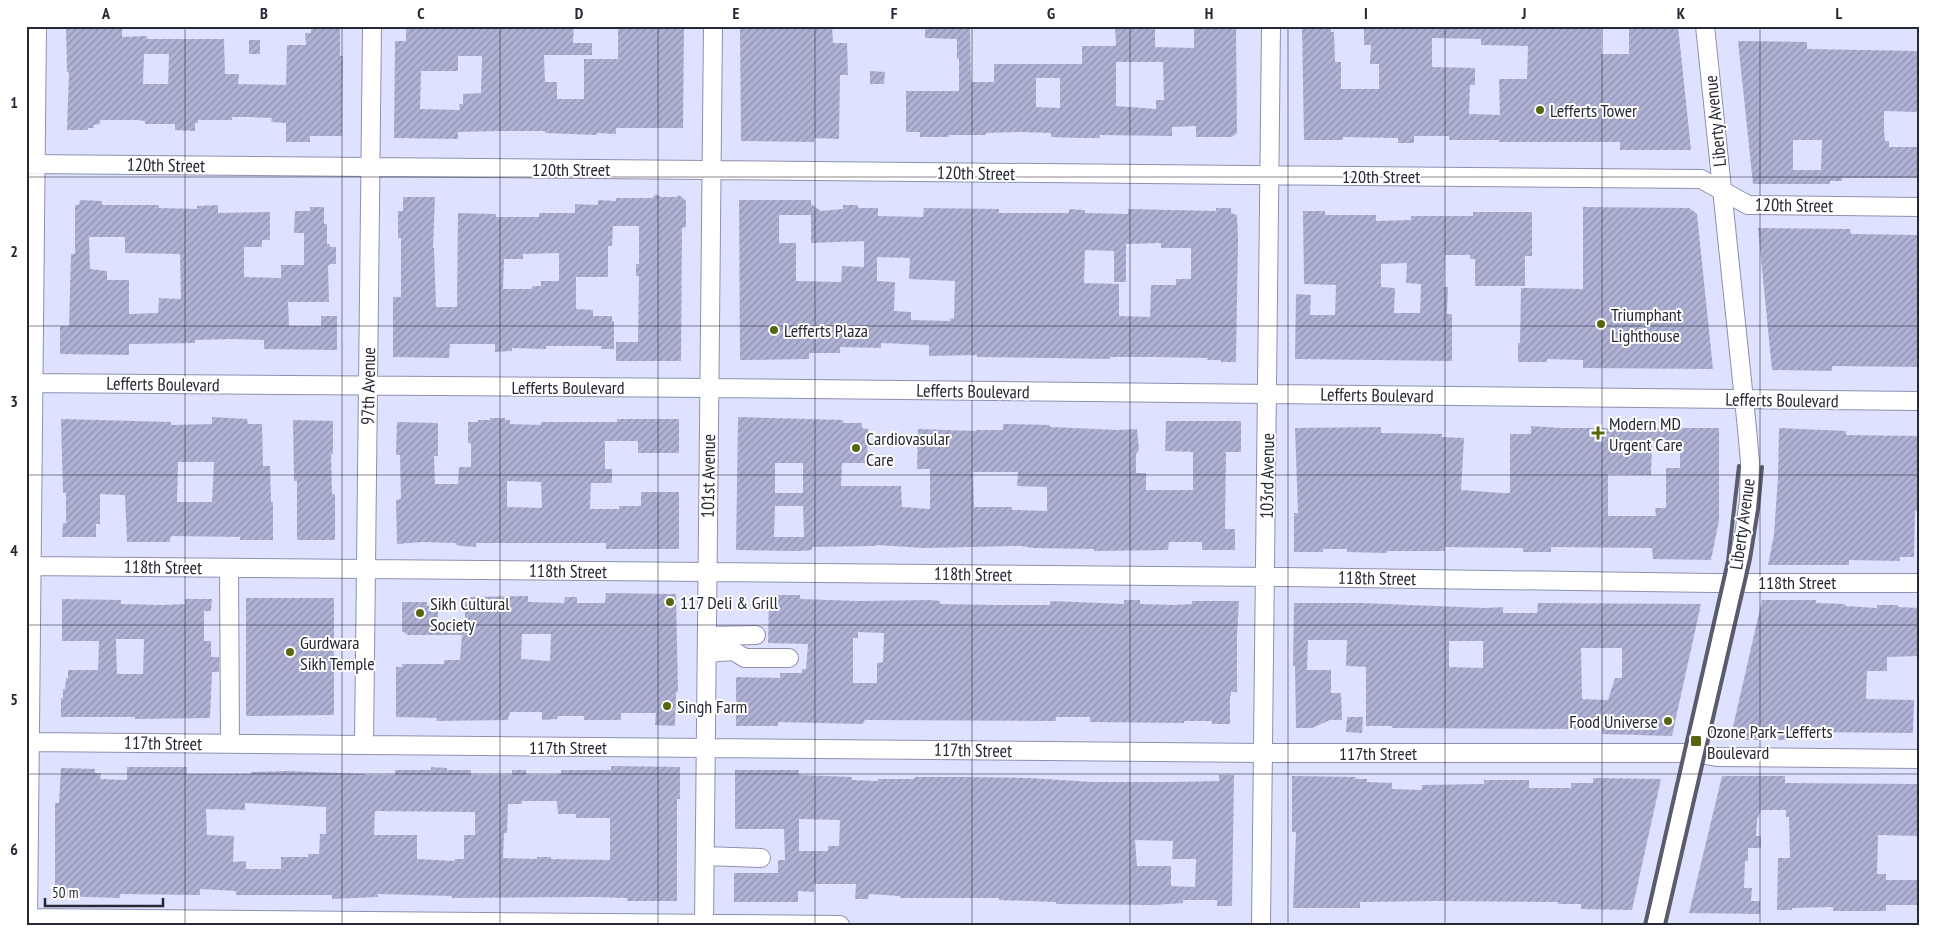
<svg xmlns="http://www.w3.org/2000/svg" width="1945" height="951" viewBox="0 0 1945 951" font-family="'PT Sans Narrow',sans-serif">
<defs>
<pattern id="building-hatch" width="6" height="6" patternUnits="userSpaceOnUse" patternTransform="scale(1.25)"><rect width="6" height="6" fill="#afb2d4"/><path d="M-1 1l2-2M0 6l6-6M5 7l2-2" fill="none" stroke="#8e91ad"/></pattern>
</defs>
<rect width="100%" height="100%" fill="#dfe2fe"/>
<!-- building -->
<path fill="url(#building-hatch)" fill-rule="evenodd" d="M66 26H122V37L147 36V39H224L225 74H239L238 84 286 85 287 45H306L305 33H311V26H340V56H343L342 136H310V142H286V123L271 122 272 118 247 117H232V120H198V123H195V131L175 130V124H145V121L138 120H100V124L93 125 94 128H88V130H67L69 72H67ZM144 54H169L168 84H143Z
M406 26H574L573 43H592V55H544L545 82H557V99H584V59H618V26H684L683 128H616V134L597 133V135L545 133V131H497L458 132V139L394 138 395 41H406ZM458 56H482L481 93 463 94V104H459L460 110 420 109 421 71H458Z
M740 26H832L833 43H847L848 75H840L839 139 814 138V142L741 141Z
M925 26H970L971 82H994V64H1082V46H1116L1115 26H1155V47L1194 48V26L1236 27 1237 133 1232 137H1196V126L1172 127V136L1100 135V138H1081L1051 137V133L1021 132 986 133V135H949V137H920V132H906V91H959V59H957V39L925 38ZM1116 62H1163L1164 100H1156V109L1116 106ZM1036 78H1060V108L1036 107Z
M1331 26V32H1334L1335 62H1341V89H1379V64H1370L1371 45H1364V26H1601V54H1629V26H1678L1691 150H1620V142H1499V140H1449V136H1414V143H1398V138L1343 137V140H1304L1302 27ZM1432 38 1481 39V45L1528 46 1527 79H1499L1500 115 1469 114 1470 85H1475V68L1432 67Z
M249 40H260V54H249Z
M1738 41 1807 42V49L1919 51V112L1884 111V129L1885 141H1889V147H1919V178H1842V181H1830V184H1753ZM1793 140H1822L1821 170H1793Z
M870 71 885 72 884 84H870Z
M656 194 661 197H676L679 195 686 201V227L682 228 681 361H616V342H638L639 276H636V264H639V226H613L612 246H608V277H576V309L593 310V316H612V321H614V349H601V346H546V349L512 348V351L495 352V344H450L449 358 393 357V297H401V238H398V211H403V197H435L433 248H434L436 307H457L458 213 496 214V217H539V213H575V204L598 205V200L616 201V198H652ZM559 253V281H541V286H533L531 289H503L504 259H523V254Z
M80 200 102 201V205H159V208L197 209V206L218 205V213L270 212V240H262V247H244V277L281 278V265H304V233H294L295 211H310V207H324V224H327V244H330V247H336V264H330L328 266 329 302H288L289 326H321V316H337V350L264 349V340L232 339 195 340V343L129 344V355L60 354V326H69L71 254H75V205H79ZM89 237H125V253L180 254 181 299 159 298 158 313 129 314V280H107V271L90 269Z
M739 200H811V204L821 211 843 209V205H858V208H878V216L923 217 924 208 999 209V213H1069V209L1085 210V213L1128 214V209L1216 211V208H1231V213L1237 215 1238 240 1236 362H1221V360H1207L1208 358 1150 357H1110V359L977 357V355L929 356V345L881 343V348L840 347V353H809V359L740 360ZM779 215H811V243L864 241V267L842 266 841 282 796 281V243H779ZM1161 243V248H1191V279H1176V285H1151L1150 317 1119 316V284L1084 283 1085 250 1114 251V282H1126V244ZM877 257 910 258 909 279 955 281 954 318 950 319V321L911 320V312L894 311 895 282 877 281Z
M1583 207 1689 208 1697 214 1713 369 1583 368V360L1547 359V362H1518V343H1520L1521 288 1583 289Z
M1303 211H1325V215H1376V221L1411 220V216H1473V212H1532V256H1525V286H1475V259H1470V255H1445L1444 287H1448L1447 314H1452V361L1295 359 1296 294 1311 295 1310 315H1335L1336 285 1304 284ZM1407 263 1406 283 1421 284 1420 313H1394L1395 288 1381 287V264Z
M1758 228 1850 229 1851 234 1917 235 1919 367 1832 366V371L1772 370Z
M212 417 247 419 248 424H262L263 466H270L271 502H273V540H240V537L172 536 170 538V542H127L125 495 100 494V524H96V537H62L63 523H66V493H63L61 419 171 422V425L212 424ZM178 462H214L212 502H177Z
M738 417 843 420V423H862V428L868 429 867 463H842L841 486H901L902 507 930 509V469H917L918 429 976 431V430H1003V424L1050 425V427L1119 430 1137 429 1139 450 1136 454V473H1146V490H1193V452L1165 451 1166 421H1241V452H1226L1225 529H1235V550H1202V542H1169L1168 550 1094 551V549L1033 548 1020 546 924 548 877 545V546L812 547V550L800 551 736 550ZM775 463H803V493H775ZM973 472H1018L1017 486 1047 487V511L1012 510V507H974ZM775 506H803L804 537H774Z
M490 418H505V420H510V424L541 425V422H617V419H679V453H638V441H605V469H612V483H591L590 509H619V506H641V492H679V549H606V543H476V547L461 546 456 545V543L422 542 397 544 396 500 401 499 400 455H396L397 422 438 423V456H434L435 484H458L459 467H471V443H468V422H478V420H490ZM507 481 541 482 542 508 507 507Z
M293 420 333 421V454H331L332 494H335V540H297V481H294Z
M1531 426 1561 428H1719V520L1711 560 1653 559 1652 548 1551 547V552H1523V548L1445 547V551H1387V553L1347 552V549H1323V552H1294V513H1298L1295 428 1381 427V433L1442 434V437L1464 438 1461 490 1502 493H1510V434H1531ZM1680 440V468H1666V508H1655L1656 516H1608V474L1651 475 1652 441Z
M1779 428 1846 431V435L1919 436V511H1915L1914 557H1900V561L1849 560V565H1768L1774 535 1778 477Z
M606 593 676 594 678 692H676L675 726 655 725 656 713H621V720H584V716H558L557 719 542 720V712H510L508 720 436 721 437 718 396 717V667H402V664H444V660H460L462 635H408L402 631V602H427V606H438V621H465V602H469V597L528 596V602L564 603 565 597H577V603H605ZM522 634H551L550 661 521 659Z
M769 595H800V599L858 601 931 600 940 601V604L996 605H1050V601L1124 604V600H1140V604L1174 605 1192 604V601H1239L1237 636V692H1231V696H1230V724H1212V721H1184V723L1090 722V717H1056V721L865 720 863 724 778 722V726H736V677L780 678V673H802V669H806L808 644 768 643ZM858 632 884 633 883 662 877 663V683H853V638H858Z
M246 598H334V715L246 716Z
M62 599 121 600V604L162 605 185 604V599H212L211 611H204V641H211V657H219V672H212L210 718 135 719V717H61V698L63 699V689H65L66 678H68V670H98L99 641H62ZM116 639H144L143 674H117Z
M1762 600H1816V603L1845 604V606L1877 608V605H1898V607L1919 608V656L1887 657V671H1867L1866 699 1914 700 1913 733 1800 732V740H1730Z
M1294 603H1362L1484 608 1503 607V613H1537L1538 603 1701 604 1672 736 1602 734V729L1392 728V726H1366V667L1346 666 1347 640H1308L1307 670H1331V693H1341L1342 720H1330L1312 728H1296L1295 666H1293ZM1449 641H1483V668L1449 667ZM1581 648H1622V678H1615L1608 700 1582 699Z
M1347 717H1363L1362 733 1346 732Z
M611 766 680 767V799H677V901H627V898L594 897 452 898V896L378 894V897L332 899V895H236V891L200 889V895L120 894V898L55 896V803H59L61 768 95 769V773H101L100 779 127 780V767H187V774H251V772L287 771 365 774V775H395V770H431V767L447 768V770H471V775H512V770H526V775H556L561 774V770H611ZM522 801H557L558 814H576V818H610V860L551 859V857H537V859L503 858 504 833H507L508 804H522ZM245 803 326 807V834H320L319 854H308V857H281V869H246V861L233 862 234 836 207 835 206 809 245 810ZM375 811 475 812V835H464V859H455V861L417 859V835H374Z
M735 770H799V775L852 777V780L878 781V779H914L915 777H966L1028 778 1093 782H1173L1219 781V775H1234L1232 906H1217V900H1183V903L1154 905 1056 904V902L999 900V898H900V896L869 894 868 899H855L856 884H814V892L798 891V902H734V873H778V860H785L784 829H735ZM799 819 840 820 839 846H828V851H799ZM1135 840 1173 841 1172 859H1196L1195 887 1171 886V866H1137Z
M1292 776 1356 777 1355 779H1367V782L1392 783V789L1422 790V785L1484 784V780H1529V788H1571V783H1593V778L1661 779 1632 910 1581 909V904H1558V902L1437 901 1360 902V908H1293L1296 832H1292Z
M1722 776H1785V783L1919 784V836L1878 835 1877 874H1886V880H1919V905H1886V911H1833V907L1792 908V910H1777L1778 858H1790L1789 817H1786V810H1761L1757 819 1756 836H1761V848H1748V861H1745L1744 888H1752L1751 901H1760V914L1689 913Z"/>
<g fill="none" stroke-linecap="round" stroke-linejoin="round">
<!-- minor casing -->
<g stroke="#8d90b1" stroke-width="20">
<path id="minor" d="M26 164 1701 179 1748 205 1919 207
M26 383 709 388 1919 401
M26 566 1283 577 1712 583H1919
M229 568 230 744
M707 636 756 635
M707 653 733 651 745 658H789
M26 742 1264 753H1695L1717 757 1919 759
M364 745 372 26
M705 856 761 858
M26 918 840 925
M28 925 37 26
M704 925 713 26
M1261 925 1271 26
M1656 925 1744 535 1749 501 1750 461 1746 419 1705 26"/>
</g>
<!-- minor -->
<use href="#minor" stroke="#fff" stroke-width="18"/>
<!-- rail -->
<path stroke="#5a5b6d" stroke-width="4" d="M1645 925 1728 561 1739 466
M1665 925 1750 559 1758 509 1762 467"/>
</g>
<!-- grid -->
<path fill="none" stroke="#272735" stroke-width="1" stroke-opacity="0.55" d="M185 26V925M342 26V925M500 26V925M658 26V925M815 26V925M972 26V925M1130 26V925M1288 26V925M1445 26V925M1602 26V925M1760 26V925M26 177H1919M26 326H1919M26 475H1919M26 625H1919M26 774H1919"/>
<!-- markers -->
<g fill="#58670f" stroke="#fff" stroke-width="2">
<circle cx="1540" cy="110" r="5"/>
<circle cx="1601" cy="324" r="5"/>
<circle cx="774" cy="330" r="5"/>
<path d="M1595.5 425.5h5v5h5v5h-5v5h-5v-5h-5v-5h5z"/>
<circle cx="856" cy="448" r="5"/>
<circle cx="670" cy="602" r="5"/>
<circle cx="420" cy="613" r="5"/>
<circle cx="290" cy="652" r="5"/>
<circle cx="667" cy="706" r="5"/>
<circle cx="1668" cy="721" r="5"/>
<rect x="1690" y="735" width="12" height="12" rx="2.5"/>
</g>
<g text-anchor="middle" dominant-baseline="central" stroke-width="4" stroke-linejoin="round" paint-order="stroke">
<!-- poi labels -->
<g font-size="18" fill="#272735" stroke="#fff" text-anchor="start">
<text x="1550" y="110">Lefferts Tower</text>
<text x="1611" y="314">Triumphant<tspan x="1611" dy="21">Lighthouse</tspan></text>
<text x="784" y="330">Lefferts Plaza</text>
<text x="1609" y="423">Modern MD<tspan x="1609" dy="21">Urgent Care</tspan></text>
<text x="866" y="438">Cardiovasular<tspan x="866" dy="21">Care</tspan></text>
<text x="680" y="602">117 Deli &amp; Grill</text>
<text x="430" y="603">Sikh Cultural<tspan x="430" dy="21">Society</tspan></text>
<text x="300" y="642">Gurdwara<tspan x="300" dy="21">Sikh Temple</tspan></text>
<text x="677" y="706">Singh Farm</text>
<text x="1658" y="721" text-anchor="end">Food Universe</text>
<text x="1707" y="731">Ozone Park–Lefferts<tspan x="1707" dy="21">Boulevard</tspan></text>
</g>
<!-- street labels -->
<g font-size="18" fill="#272735" stroke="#fff">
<text transform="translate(1715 121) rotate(-96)">Liberty Avenue</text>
<text transform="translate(166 165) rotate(1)">120th Street</text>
<text x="571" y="169">120th Street</text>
<text transform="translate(976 173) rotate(1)">120th Street</text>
<text x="1381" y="176">120th Street</text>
<text transform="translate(1794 205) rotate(1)">120th Street</text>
<text transform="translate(163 384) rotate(1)">Lefferts Boulevard</text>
<text transform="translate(368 386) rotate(-89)">97th Avenue</text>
<text x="568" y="387">Lefferts Boulevard</text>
<text transform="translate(973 391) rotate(1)">Lefferts Boulevard</text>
<text transform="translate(1377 395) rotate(1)">Lefferts Boulevard</text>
<text transform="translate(1782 400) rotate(1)">Lefferts Boulevard</text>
<text transform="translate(708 476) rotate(-89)">101st Avenue</text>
<text transform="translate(1267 476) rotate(-89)">103rd Avenue</text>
<text transform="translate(1742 524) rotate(-82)">Liberty Avenue</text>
<text transform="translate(163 567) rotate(1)">118th Street</text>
<text transform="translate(568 571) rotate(1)">118th Street</text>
<text transform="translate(973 574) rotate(1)">118th Street</text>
<text transform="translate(1377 578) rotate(1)">118th Street</text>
<text x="1797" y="582">118th Street</text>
<text transform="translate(163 743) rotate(1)">117th Street</text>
<text x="568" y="747">117th Street</text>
<text transform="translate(973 750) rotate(1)">117th Street</text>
<text x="1378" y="753">117th Street</text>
</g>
</g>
<!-- border -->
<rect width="1945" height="951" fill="none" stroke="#ffffff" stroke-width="55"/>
<!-- scale -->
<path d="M45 898v8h118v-8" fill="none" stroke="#272735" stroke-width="2.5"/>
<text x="52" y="898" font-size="15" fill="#272735" stroke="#ffffff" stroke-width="4" paint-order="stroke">50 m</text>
<rect x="28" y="28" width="1890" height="896" fill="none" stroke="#272735" stroke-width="2"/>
<g font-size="16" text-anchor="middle" font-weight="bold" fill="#272735">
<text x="106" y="19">A</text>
<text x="264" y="19">B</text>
<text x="421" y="19">C</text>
<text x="579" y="19">D</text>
<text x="736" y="19">E</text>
<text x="894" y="19">F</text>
<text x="1051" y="19">G</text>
<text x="1209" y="19">H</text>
<text x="1366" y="19">I</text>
<text x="1524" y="19">J</text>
<text x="1681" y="19">K</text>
<text x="1839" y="19">L</text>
<text x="14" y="108">1</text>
<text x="14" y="257">2</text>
<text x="14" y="407">3</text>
<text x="14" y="556">4</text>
<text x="14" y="705">5</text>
<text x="14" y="855">6</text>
</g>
</svg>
